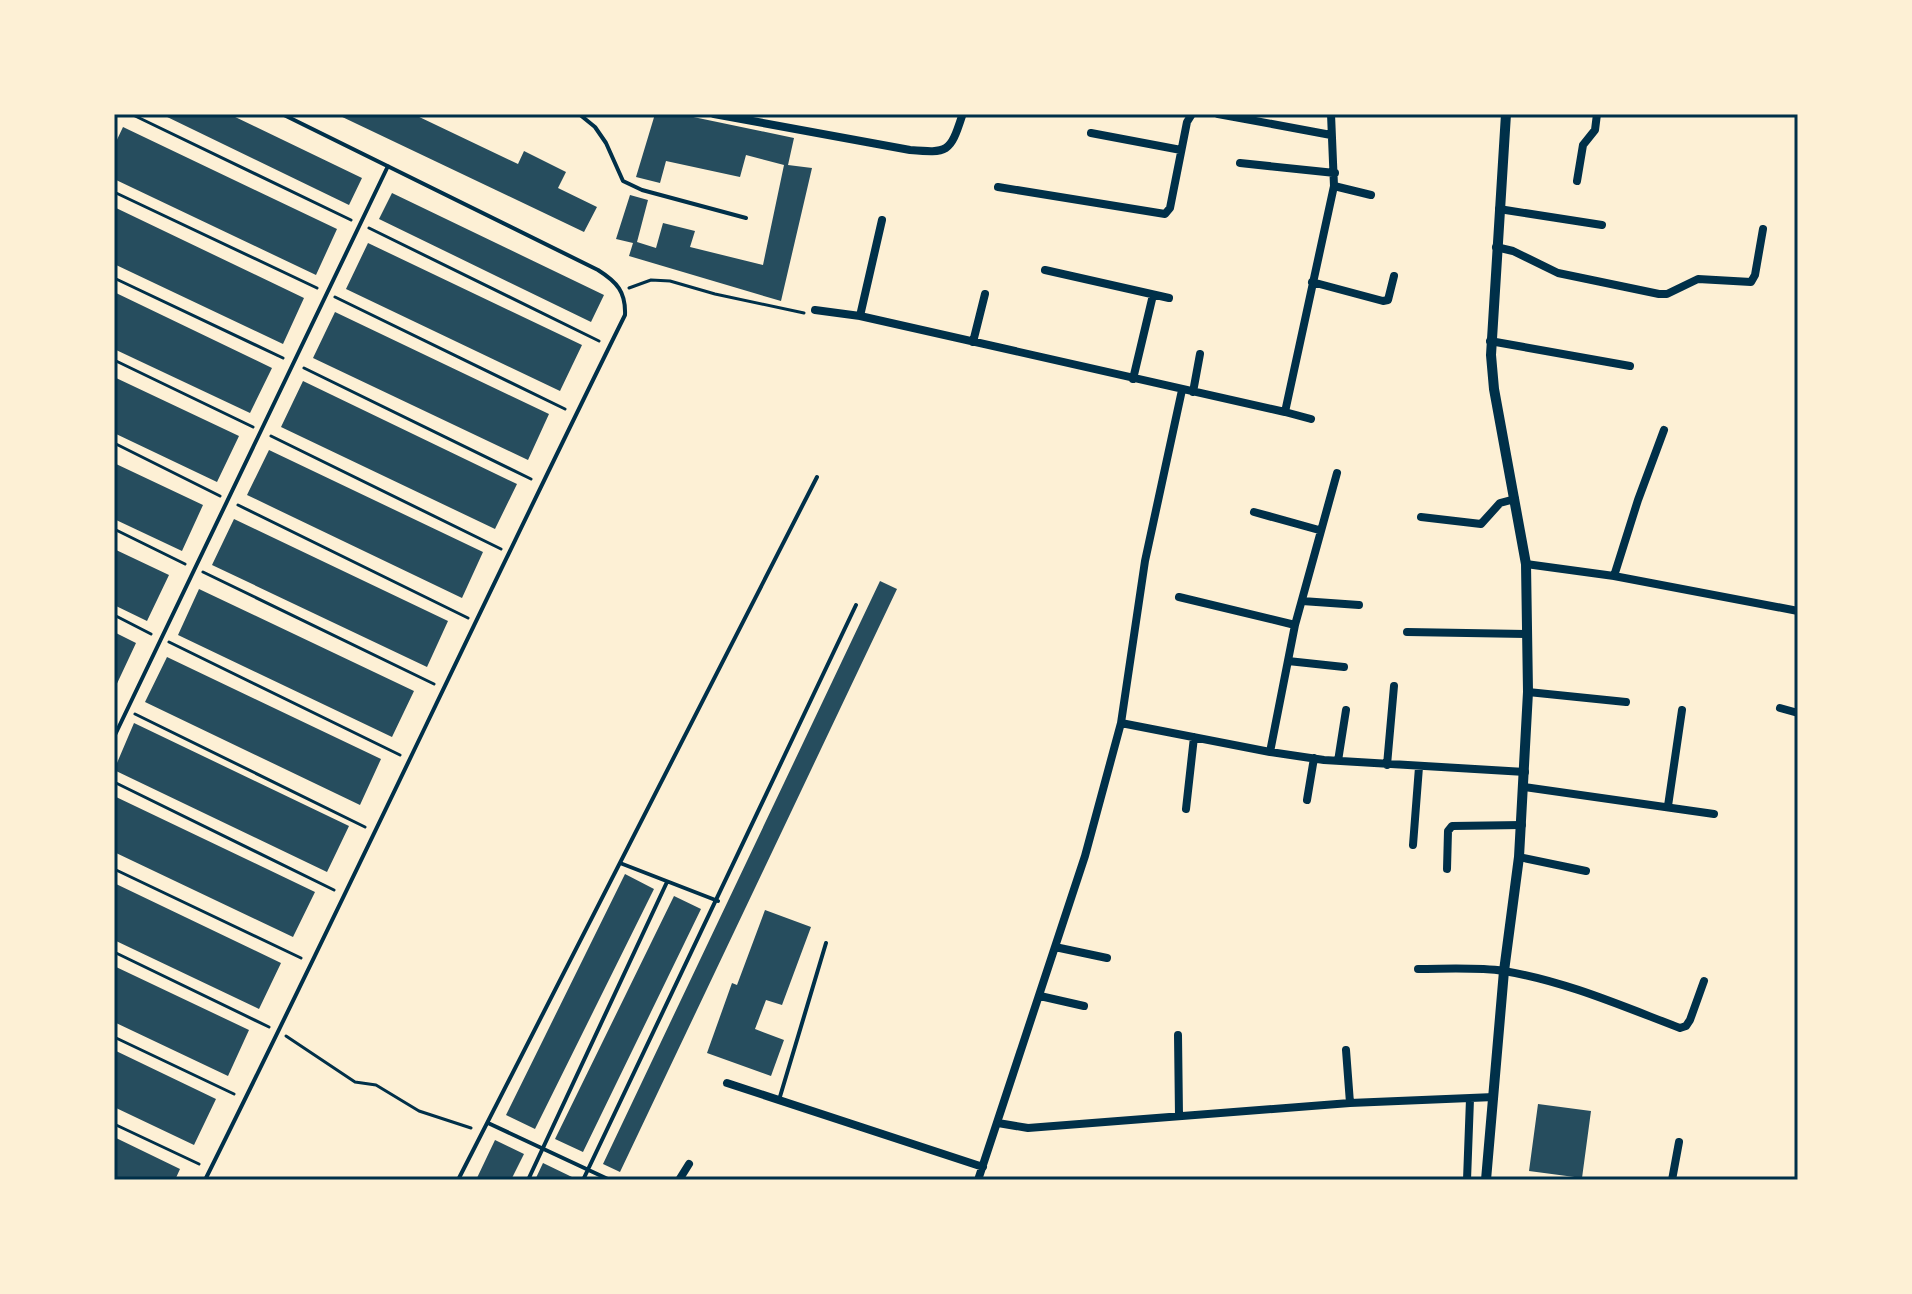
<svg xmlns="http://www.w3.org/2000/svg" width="1912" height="1294" viewBox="0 0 1912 1294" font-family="Roboto,sans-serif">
<rect width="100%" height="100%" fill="#fdf0d5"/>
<!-- building -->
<path fill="#264d5e" d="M161 114H229L362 178 349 205Z
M336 114H413L518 164 524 151 566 172 558 188 597 207 584 232Z
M655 114H679L794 138 788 165 812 168 781 301 629 256 633 243 616 239 630 195 648 200 637 242 656 248 663 223 695 231 690 247 763 265 784 165 746 155 740 177 666 161 660 183 636 177Z
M123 127 337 229 316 275 114 179V146Z
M392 193 604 295 591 322 379 219Z
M114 207 304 298 283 344 114 264Z
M368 243 582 345 560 391 346 289Z
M114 292 272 368 250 413 114 349Z
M335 312 549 414 528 460 313 358Z
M114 377 239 436 217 482 114 433Z
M303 381 517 484 495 529 281 427Z
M269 450 483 552 462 598 247 495Z
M114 463 203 505 182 551 114 519Z
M234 519 448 621 427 667 212 565Z
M114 549 169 575 147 621 114 605Z
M880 581 897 589 620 1172 603 1164Z
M199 589 414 691 392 737 178 635Z
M114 632 136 643 114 690Z
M167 657 381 759 360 805 145 702Z
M134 723 349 826 327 872 114 770Z
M114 796 315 892 293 937 114 852Z
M625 874 654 889 535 1129 506 1115Z
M114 883 281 963 259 1009 114 940Z
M674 896 701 909 583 1152 555 1139Z
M765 910 811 927 782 1005 766 1000 755 1029 784 1040 771 1076 707 1053 732 983 737 985Z
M114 966 249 1030 228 1076 114 1022Z
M114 1050 216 1099 194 1145 114 1107Z
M1538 1104 1591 1111 1582 1178 1529 1171Z
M114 1137 180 1169 175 1180H114Z
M495 1140 524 1154 511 1180H476Z
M543 1163 572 1177 571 1180H535Z"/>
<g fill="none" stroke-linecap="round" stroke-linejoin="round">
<!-- path -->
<path stroke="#003049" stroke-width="3" d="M131 114 351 220
M114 192 317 288
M369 228 599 341
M114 278 283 358
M629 288 651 280 670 281 715 294 804 313
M335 297 565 409
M114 360 253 427
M304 368 531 479
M271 436 501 549
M114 443 220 496
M238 505 468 618
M114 529 185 564
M203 572 434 684
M114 615 151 634
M169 642 400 755
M135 714 365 827
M114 782 334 890
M114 869 301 958
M114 952 269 1027
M286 1036 355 1082 376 1085 419 1111 471 1128
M114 1037 234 1094
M114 1124 199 1164"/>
<!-- service -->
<path stroke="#003049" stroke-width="4" d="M579 114 595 127 606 143 623 181 642 190 746 218
M114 737 388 166
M620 863 718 901
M779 1100 826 943
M488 1123 610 1180
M205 1180C348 893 483 602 625 315 626 292 617 282 598 270L282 114
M458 1180 817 477
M528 1180 667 882
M583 1180 856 605"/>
<!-- minor -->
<path stroke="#003049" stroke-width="8" d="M714 114 910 150C948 153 950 153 962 116
M1218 114 1331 135
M1091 133 1181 150
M1240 163 1335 173
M1577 181 1583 145 1595 130 1597 114
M1334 186 1371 195
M998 187 1165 214 1170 208 1187 122 1192 114
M1499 209 1602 225
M1496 247 1513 251 1558 273 1659 294H1667L1698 279 1751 282 1755 275 1763 229
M1045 270 1169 298
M1312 282 1383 301 1388 300 1394 276
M815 310 860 316 1285 412 1334 186 1331 114
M860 316 882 220
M1490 341 1630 366
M973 342 985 294
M1133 379 1153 295
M1193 392 1200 354
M1285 412 1311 419
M1254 512 1319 530
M1421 517 1481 524 1500 503 1515 499
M1526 564 1614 576 1798 611
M1614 576 1638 500 1664 430
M1179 597 1295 625
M1302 601 1359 605
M1407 632 1527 634
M1288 661 1344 667
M1528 692 1626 702
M1780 708 1798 713
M1121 723 1270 752 1324 760 1525 772
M1270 752 1295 625 1337 473
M1338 761 1346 710
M1387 765 1394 686
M1524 787 1714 814
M1307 800 1314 758
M1668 806 1682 710
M1186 809 1194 737
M1413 845 1419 767
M1519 857 1586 871
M1447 869 1448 831 1452 826 1522 825
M1055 947 1107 958
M1418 969C1446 969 1476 967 1504 971 1565 981 1622 1006 1680 1028L1686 1026 1690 1020 1704 981
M1040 996 1084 1006
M1178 1035 1179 1116
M1346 1050 1350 1103
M727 1083 983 1167
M998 1123 1028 1128 1350 1103 1494 1097
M679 1180 689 1164
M978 1180 1085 856 1121 723 1145 561 1182 390
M1467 1180 1470 1099
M1672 1180 1679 1142"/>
<!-- tertiary -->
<path stroke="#003049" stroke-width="10" d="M1486 1180 1504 971 1519 857 1528 692 1526 564 1494 389 1491 355 1506 114"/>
</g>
<!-- border -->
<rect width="1912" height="1294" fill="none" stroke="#fdf0d5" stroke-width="232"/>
<rect x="116" y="116" width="1680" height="1062" fill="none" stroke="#003049" stroke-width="3"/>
</svg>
